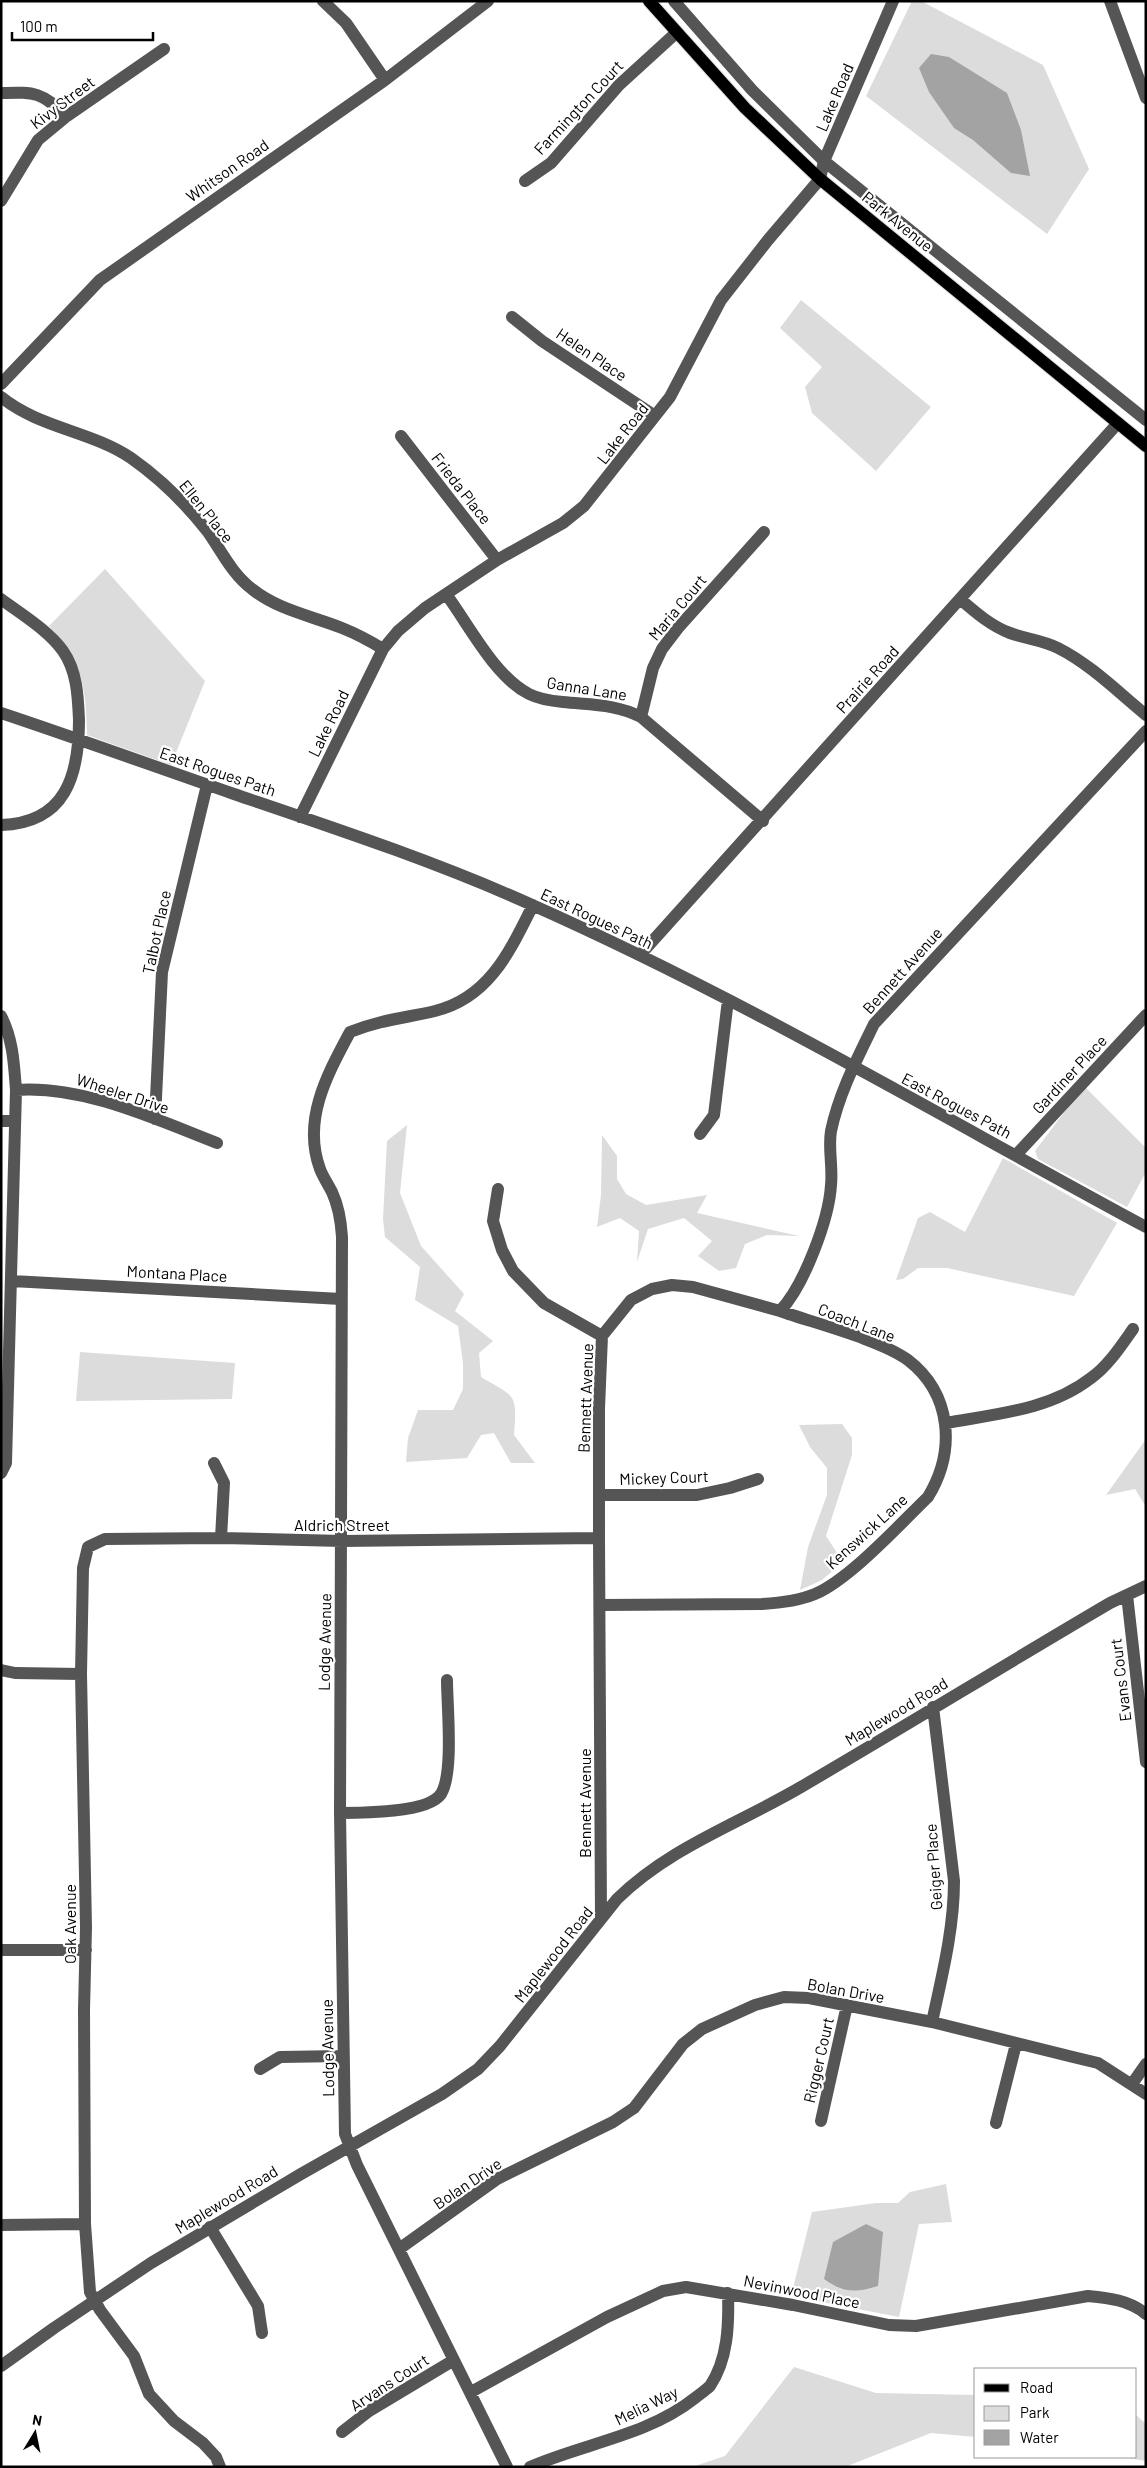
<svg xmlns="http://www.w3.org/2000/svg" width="1147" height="2468" viewBox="0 0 1147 2468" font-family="Barlow,sans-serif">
<rect width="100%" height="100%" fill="#fff"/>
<!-- green -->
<path fill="#dcdcdc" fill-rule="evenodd" d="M912 1H921L1043 65 1089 169 1047 234 866 96Z
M801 300 931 407 876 471 812 413 805 387 822 367 780 328Z
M105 569 205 681 171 765 87 735C86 687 83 663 49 626Z
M1084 1086 1146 1148V1172L1127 1207 1038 1159 1035 1151Z
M407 1125 400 1193 421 1246 464 1294 455 1311 493 1341 479 1353 481 1377C516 1398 517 1392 514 1435L535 1463H511L494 1433 481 1435 467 1458 406 1462 408 1438 418 1410H453L463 1389V1363L458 1326 415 1300 420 1267 385 1237 383 1219 387 1141Z
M602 1135 617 1156V1179L626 1194 646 1205 707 1195 697 1213 799 1236 767 1235 745 1244 736 1268 719 1271 698 1256 712 1241 684 1218 648 1229 637 1262 639 1231 620 1218 597 1227 601 1195Z
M1003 1158 1117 1223 1074 1296 947 1268H918L903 1279 896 1280 918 1218 930 1212 965 1232Z
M80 1352 235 1363 232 1399 76 1401Z
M842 1424 852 1438V1455L826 1536 843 1562 822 1580 800 1590 808 1547 827 1495V1468L810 1447 799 1425Z
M1146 1439V1507L1135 1489 1106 1495Z
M946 2184 952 2222 919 2224 899 2317 791 2296 812 2212 876 2203H898L910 2192ZM866 2224 840 2290 856 2231Z
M794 2367 876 2393 976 2395V2437L931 2433 845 2467H692L725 2456Z
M1136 2415 1146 2424V2461L1122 2457H1136Z"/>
<!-- water -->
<path fill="#a3a3a3" d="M931 54 949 57 1007 93 1021 130 1030 176 1011 173 973 140 954 128 929 92 919 68Z
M866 2224 883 2232 878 2286C854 2293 844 2293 824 2279L833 2242Z"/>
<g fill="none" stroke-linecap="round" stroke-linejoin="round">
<!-- major casing -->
<g stroke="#dbdbdb" stroke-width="14">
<path id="major" d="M649 1 745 108 820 179 1146 446"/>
</g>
<!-- minor -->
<path stroke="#555" stroke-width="12" d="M323 1 346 23 385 80
M674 1 752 90 824 161 1146 420
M1110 1 1146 98
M1 93C37 92 40 92 67 116
M525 181 551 163 619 85 676 33
M1 201 38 140 67 116 164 49
M512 317 542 341 655 416
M1 384 100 280 385 80 488 1
M1 397C39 428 91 431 131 458 161 479 186 504 208 532 222 552 232 574 252 589 278 610 312 616 342 628 357 634 370 641 383 649
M401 436 497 560
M446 594C469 625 495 677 529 694 539 699 551 701 563 702 591 705 616 704 641 717L763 821
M1 599C21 614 48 630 63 651 77 671 78 696 79 720 79 775 66 823 1 825
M960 599C975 612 991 626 1010 633 1026 639 1042 640 1058 648 1090 664 1118 692 1146 715
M1 713C79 739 156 767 234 794 334 828 434 861 530 904 742 998 942 1117 1146 1227
M641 717 653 668 662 649 678 628 764 532
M300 817 383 649 398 631 425 608 497 560 563 523 584 506 670 397 721 300 768 240 820 179 824 161 893 1
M640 955 1118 423
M1 1016C13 1039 14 1064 16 1090L6 1463 1 1473
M16 1090C83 1085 155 1119 217 1143
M155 1119 162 972 207 785
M1 1121H14
M700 1134 714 1115 728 1000
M1016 1155 1146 1015
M498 1189 493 1221 502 1250 513 1271 544 1303 602 1336
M12 1281 341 1299
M946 1423C996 1414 1050 1410 1091 1378 1108 1366 1121 1346 1133 1329
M214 1463 224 1483 221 1538
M599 1495H697L730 1488 758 1479
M1127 1595 1146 1762
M600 1605 762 1604C780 1603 798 1601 815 1594 850 1579 900 1524 928 1497 956 1451 952 1394 908 1360 881 1340 814 1323 780 1311
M1 1670 15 1673 81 1674
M340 1813C362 1813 428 1813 441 1794 454 1773 447 1706 447 1680
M601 1919 599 1538V1408L602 1336 631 1300 652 1289 672 1285 693 1287 780 1311C804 1286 829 1219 831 1185 833 1167 828 1148 831 1131 839 1093 857 1059 874 1024L1146 731
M1 1950H86
M932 2022C942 1976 954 1929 954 1881L933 1707
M260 2069 280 2057 342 2056
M1132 2084 1146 2064
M821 2121 847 2005
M996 2123 1016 2044
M1 2225 85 2224
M210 2227 258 2306 262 2333
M399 2249 497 2179 613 2122 634 2108 683 2044 702 2029 755 2005 784 1997 809 1998 932 2022 1073 2057 1098 2063 1146 2094
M1 2366 54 2328 151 2263 301 2174 442 2094 478 2069 500 2046 617 1899C670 1847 738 1824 801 1787 904 1727 1006 1664 1110 1603L1146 1586
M471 2392 607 2317 663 2291 686 2287 793 2305 889 2325 916 2326 1088 2296C1109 2298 1129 2300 1146 2314
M342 2432 369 2411 454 2360
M220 2467 216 2457 203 2443 174 2421 149 2394 134 2356 100 2310 90 2292 85 2224 84 2010 86 1927 81 1674 83 1568 88 1547 105 1539 221 1538 342 1541 599 1538
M507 2467 357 2165 345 2134 340 1813 342 1237C341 1221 339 1207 332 1192 328 1184 323 1177 320 1169 302 1120 327 1075 350 1032 380 1020 405 1018 435 1011 489 998 510 951 533 905
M530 2467C585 2443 647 2436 695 2398 700 2394 706 2390 710 2386 728 2359 729 2325 728 2293"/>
<!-- major -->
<use href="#major" stroke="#000" stroke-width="12"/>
</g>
<g text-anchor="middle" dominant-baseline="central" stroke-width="4.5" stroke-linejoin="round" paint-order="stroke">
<!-- street labels -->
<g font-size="16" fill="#000" stroke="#fff">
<text transform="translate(834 97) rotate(-67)">Lake Road</text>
<text transform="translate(62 102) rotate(-37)">Kivy Street</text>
<text transform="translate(578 107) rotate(-47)">Farmington Court</text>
<text transform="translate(227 170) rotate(-35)">Whitson Road</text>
<text transform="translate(898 221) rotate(39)">Park Avenue</text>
<text transform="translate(592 354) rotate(34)">Helen Place</text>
<text transform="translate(622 433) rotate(-52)">Lake Road</text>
<text transform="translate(462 488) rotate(52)">Frieda Place</text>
<text transform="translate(207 511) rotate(51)">Ellen Place</text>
<text transform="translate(677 607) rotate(-50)">Maria Court</text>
<text transform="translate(867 679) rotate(-48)">Prairie Road</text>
<text transform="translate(587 688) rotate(9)">Ganna Lane</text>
<text transform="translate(328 723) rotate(-64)">Lake Road</text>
<text transform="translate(218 771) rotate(19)">East Rogues Path</text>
<text transform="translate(597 918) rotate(25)">East Rogues Path</text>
<text transform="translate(156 932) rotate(-78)">Talbot Place</text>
<text transform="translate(902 970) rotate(-48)">Bennett Avenue</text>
<text transform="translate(1069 1074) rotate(-47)">Gardiner Place</text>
<text transform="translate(123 1093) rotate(18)">Wheeler Drive</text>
<text transform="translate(957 1105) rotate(28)">East Rogues Path</text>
<text transform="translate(177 1273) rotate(3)">Montana Place</text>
<text transform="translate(857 1322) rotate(21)">Coach Lane</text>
<text transform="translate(585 1398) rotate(-88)">Bennett Avenue</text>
<text transform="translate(664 1477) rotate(-2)">Mickey Court</text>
<text x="342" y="1524">Aldrich Street</text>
<text transform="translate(866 1531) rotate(-42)">Kenswick Lane</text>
<text transform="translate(324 1642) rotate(-89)">Lodge Avenue</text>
<text transform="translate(1120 1680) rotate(-97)">Evans Court</text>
<text transform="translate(896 1711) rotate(-31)">Maplewood Road</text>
<text transform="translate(584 1803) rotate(-90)">Bennett Avenue</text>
<text transform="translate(933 1867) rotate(-94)">Geiger Place</text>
<text transform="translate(69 1924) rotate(-90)">Oak Avenue</text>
<text transform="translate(553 1954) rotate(-52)">Maplewood Road</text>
<text transform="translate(846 1990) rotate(10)">Bolan Drive</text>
<text transform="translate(327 2048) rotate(-91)">Lodge Avenue</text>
<text transform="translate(818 2060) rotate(-77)">Rigger Court</text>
<text transform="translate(467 2183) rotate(-34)">Bolan Drive</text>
<text transform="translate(226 2199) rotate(-31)">Maplewood Road</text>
<text transform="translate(802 2291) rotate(11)">Nevinwood Place</text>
<text transform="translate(389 2382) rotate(-33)">Arvans Court</text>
<text transform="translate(646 2405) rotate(-26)">Melia Way</text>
</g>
</g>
<!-- border -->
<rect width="1147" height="2468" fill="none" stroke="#000000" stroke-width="5"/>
<!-- legend -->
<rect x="974" y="2368" width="162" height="90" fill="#ffffff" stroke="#999999"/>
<rect x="984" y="2384" width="25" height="8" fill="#000000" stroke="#999999"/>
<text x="1020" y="2393" font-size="15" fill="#000000">Road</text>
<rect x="984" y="2406" width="25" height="15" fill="#dcdcdc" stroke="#999999"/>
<text x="1020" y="2418" font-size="15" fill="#000000">Park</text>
<rect x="984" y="2430" width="25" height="15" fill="#a3a3a3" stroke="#999999"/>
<text x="1020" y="2443" font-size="15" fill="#000000">Water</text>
<!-- north arrow -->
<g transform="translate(35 2433) rotate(10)" stroke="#ffffff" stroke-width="4" paint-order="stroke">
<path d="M0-4L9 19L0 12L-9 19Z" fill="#000000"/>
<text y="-8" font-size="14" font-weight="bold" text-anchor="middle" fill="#000000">N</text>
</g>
<!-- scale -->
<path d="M12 32v8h141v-8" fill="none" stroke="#000000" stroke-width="2.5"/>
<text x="20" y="32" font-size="15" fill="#000000" stroke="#ffffff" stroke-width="4" paint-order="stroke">100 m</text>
</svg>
